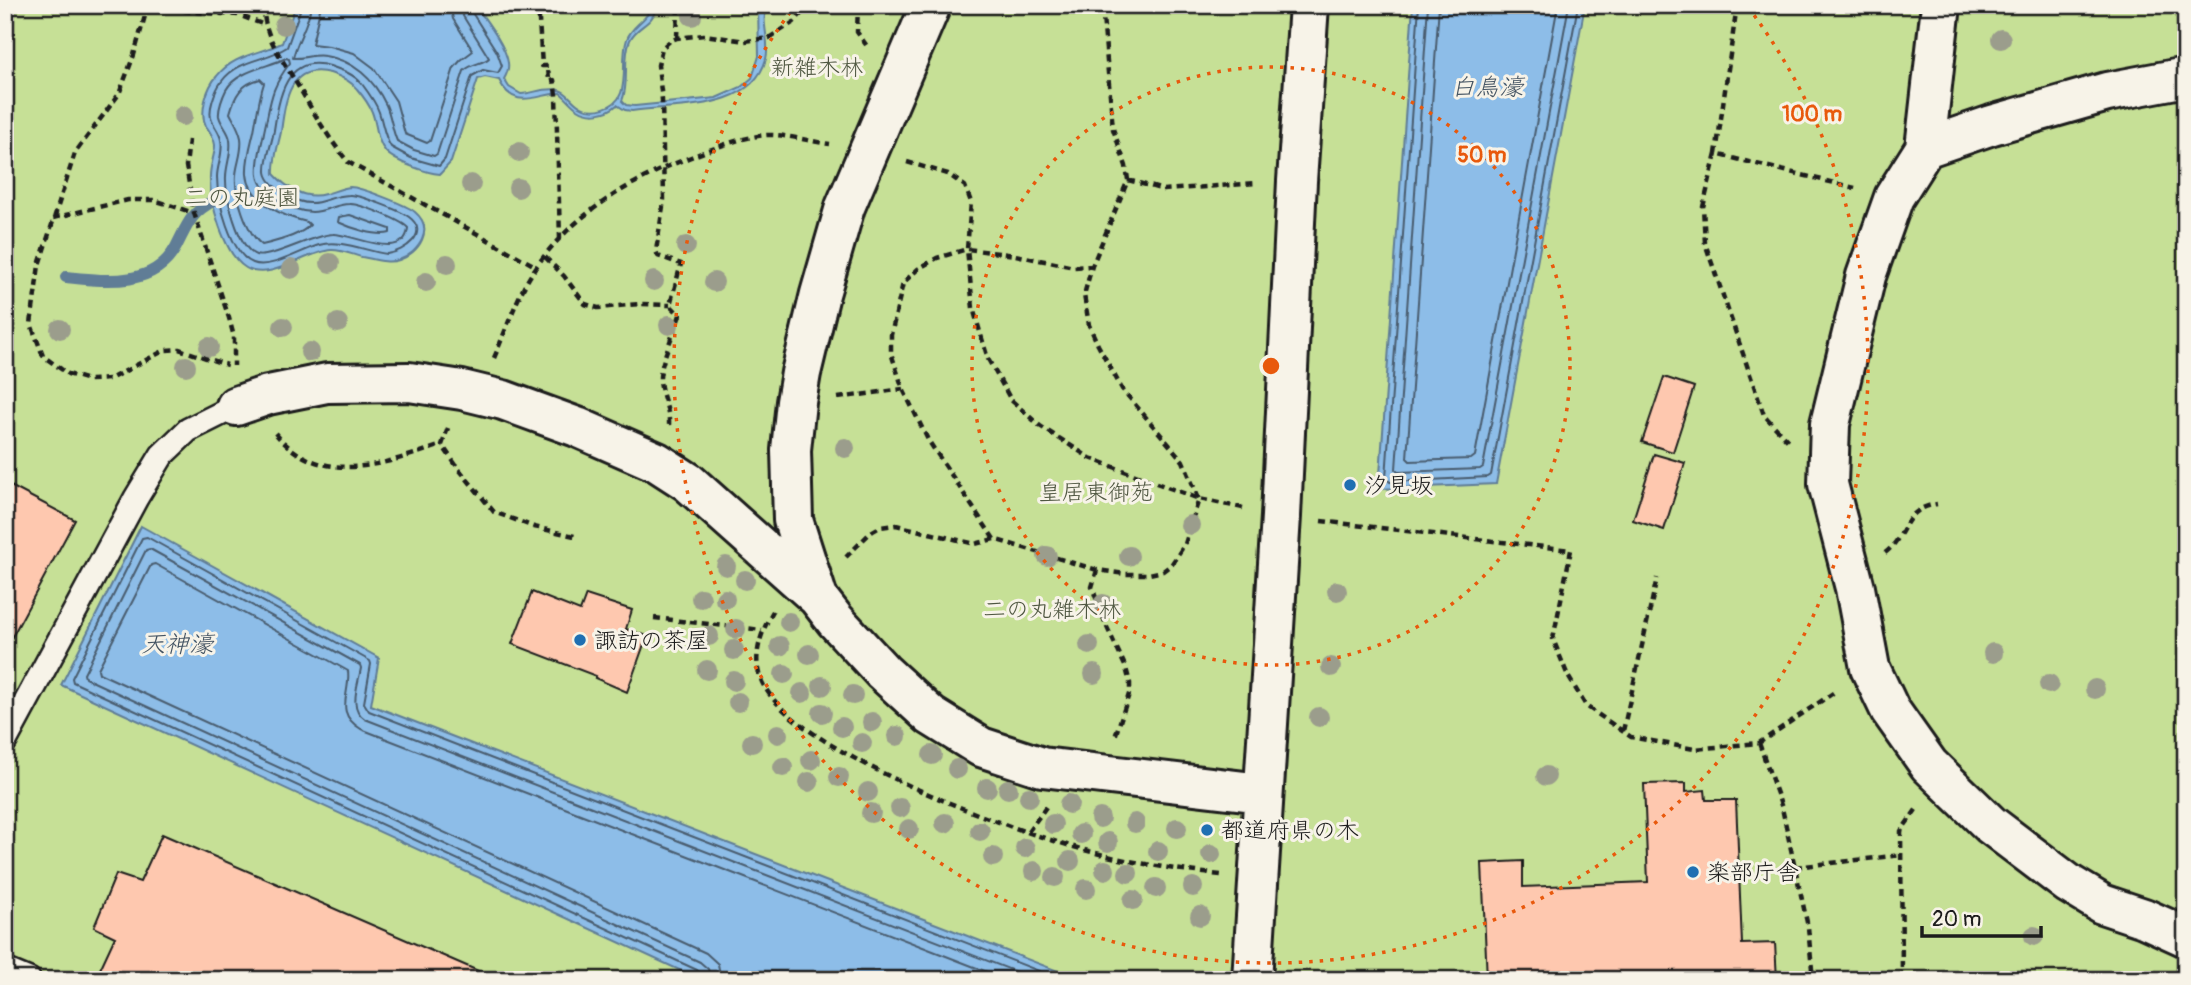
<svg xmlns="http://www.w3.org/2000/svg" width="2191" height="985" viewBox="0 0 2191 985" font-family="Pangolin,'Klee One',sans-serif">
<rect width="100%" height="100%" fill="#f7f3e8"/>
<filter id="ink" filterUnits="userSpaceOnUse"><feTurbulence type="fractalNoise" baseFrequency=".0143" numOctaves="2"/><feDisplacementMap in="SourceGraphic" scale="14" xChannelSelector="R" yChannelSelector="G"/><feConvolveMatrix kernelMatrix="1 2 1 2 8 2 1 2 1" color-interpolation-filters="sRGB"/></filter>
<g filter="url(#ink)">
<!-- green -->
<path fill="#c6e096" stroke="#717e59" stroke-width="2" d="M5 5H2186V980H5Z"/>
<!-- water -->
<path fill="#8dbde8" stroke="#607d96" stroke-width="2" d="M296 5H475C485 19 506 46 508 63 509 69 507 74 504 79L509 87 521 94C534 93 547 87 559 90 568 92 572 102 580 106 593 114 616 108 621 93 627 76 621 57 627 39 632 25 648 20 652 5H657C653 26 638 24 630 40 622 59 630 82 622 101L626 105 635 106 716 98 741 87 752 78 759 56 758 5H767C760 23 771 41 766 59 751 113 675 104 632 111L625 110 617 105C607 114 590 117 578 109 571 105 567 98 560 93 535 95 514 111 499 80L485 77 478 79 451 162 440 174C427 173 395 162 386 152 376 141 377 124 372 112 369 104 362 95 357 89 350 80 340 76 330 73 289 62 285 102 281 132 278 146 273 160 274 174 287 188 304 200 325 194 333 192 342 188 350 187 360 187 407 205 415 212 435 229 419 253 399 260 387 264 374 259 362 257 352 255 341 249 331 250 306 252 270 282 246 268 224 255 209 200 210 176 210 165 215 155 215 145 214 137 210 132 206 126 199 112 207 87 217 76 233 55 259 54 282 43Z
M1413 5H1585L1496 484 1379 489Z
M141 526 379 658 371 705 1081 980H701L61 685Z"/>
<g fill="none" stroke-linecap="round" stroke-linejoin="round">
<!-- shore -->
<path stroke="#495c6e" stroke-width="2" d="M302 5 287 47C266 61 238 59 222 81 215 90 207 111 212 121 215 128 220 133 221 140 224 153 217 165 217 177 217 199 231 255 253 263 270 270 302 250 319 245 341 239 365 251 387 254 404 252 431 233 409 217 401 211 358 194 349 195 324 196 317 212 287 196 280 192 267 181 266 172 265 159 272 144 274 130 279 97 286 53 330 66 342 70 354 74 362 84 368 92 376 103 379 112 383 124 384 136 391 147L411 158 439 166 445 159 472 76 483 70 498 73 502 66 497 52 471 11 470 5
M311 5C309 24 296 42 293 58 302 59 313 54 325 56 353 60 374 79 386 105 391 116 392 130 397 141L414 150 434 156 437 154 464 71C471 63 483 64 489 58L463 16 461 5
M321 5 312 44 329 46 354 53 374 68 396 101 405 134 427 143 430 141 454 68 461 60 473 51 453 19 450 5
M1419 5 1386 478 1390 482 1488 477 1491 475 1578 5
M1428 5 1396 469 1399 472 1480 469 1483 467 1569 5
M1439 5 1407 458 1410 461 1471 459 1475 456 1558 5
M286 58 289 59 290 63C270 89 271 101 264 132 262 145 256 161 258 175 260 194 294 212 312 212 325 212 336 204 349 204 359 203 401 220 408 228 405 263 351 233 333 234 315 234 269 260 256 255 238 248 225 195 226 177 226 165 232 153 230 140 229 131 221 125 219 116 218 109 223 96 226 90 236 71 268 67 286 58Z
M260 79 264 83C259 98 257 115 254 131 251 144 246 160 247 174 249 202 284 217 307 222L310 225C301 235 275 242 262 245 247 234 234 194 236 175 237 163 243 151 241 138 239 128 234 121 230 113 235 95 241 84 260 79Z
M350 215 390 229V233C377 237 351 228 338 222L339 217Z
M702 980 701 974 697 970 73 682 72 678 142 538 147 537 370 661 371 664 364 703 369 711 1062 980
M711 980 708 969 700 962 85 678 84 674 146 550 150 549 360 665 361 668C358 686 348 708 365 719L1037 980
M721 980 718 964 706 953 99 673 98 669 151 565 155 564 348 671C351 694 333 712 361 729L1008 980"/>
<!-- stream -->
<path stroke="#607d96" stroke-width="12" d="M66 277C105 281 154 288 176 247 187 226 190 213 213 201"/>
</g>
<!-- building -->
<path fill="#fec8af" stroke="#1c1c1c" stroke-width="2" d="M1664 377 1694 387 1673 452 1642 442Z
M1654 454 1685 463 1664 530 1633 520Z
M5 483 75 520 5 650Z
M532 592 580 611 586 595 632 610 626 629 647 636 627 692 595 678 596 676 512 644Z
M1686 783V792L1705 790 1706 800H1736L1742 944 1775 943 1777 980H1487L1482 863 1523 861V887L1648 882 1644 784Z
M162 834 499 980H95L115 937 94 927 116 874 140 882Z"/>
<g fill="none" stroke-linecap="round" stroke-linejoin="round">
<!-- lane casing -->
<g stroke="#1c1c1c" stroke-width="28">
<path id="lane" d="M5 741 136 498 162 455 188 430 236 406
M5 970 29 980"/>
</g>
<!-- street casing -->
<g stroke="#1c1c1c" stroke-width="44">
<path id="street" d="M931 5 845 207 820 294 801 373 796 402 791 450 793 520 818 598 835 620 883 672 931 716 981 747 1042 767 1262 793
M1941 5 1925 148 1894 197 1866 276 1830 424 1828 484 1855 588 1870 668 1890 710 1929 765 1991 825 2069 884 2102 904 2144 918 2186 937
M1925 148 1992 125 2107 92 2186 77
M236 406 268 395 327 383 409 382 462 390 503 400 577 427 657 462 688 482 816 596
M1252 980 1281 516 1297 181 1309 5"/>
</g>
<!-- path -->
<path stroke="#1c1c1c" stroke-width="4.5" stroke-dasharray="7 5" stroke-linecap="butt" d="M148 5 134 55 119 94 75 153 39 265 31 324 43 356 68 374 89 380 110 379 165 350 179 349 227 365
M264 5C262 35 283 60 297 84 314 113 326 135 348 162L537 267
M538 5 542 66H548L549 81 554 80 556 95 560 239
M858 5 857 32 869 49
M1737 5 1716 154 1855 188
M148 6 194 12 238 15 265 25
M677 38 678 5
M189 140 186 166 194 213
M1716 154 1703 207 1705 243 1764 415 1790 443
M907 162 948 174 965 186 971 202 967 249 973 308 988 359 1011 400 1040 426 1090 458 1199 499 1243 508
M1128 180 1164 190 1258 183
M53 218 128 200H154L194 213 229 318 234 337V366
M545 257 564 276 585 304 598 308 639 304 670 305
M494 358C504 335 512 311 523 289 556 224 625 182 691 157 715 148 741 137 767 135 784 134 813 142 830 144
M838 398 903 389
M669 425C670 409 661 396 660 380 659 366 675 330 680 315L670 305 681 264 658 256 656 251 664 200 662 100 658 65 662 48 670 41 677 38 704 35 745 41 769 38 794 22 809 5
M448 428 442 445 458 468 494 512 534 527 579 537
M275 433C321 488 384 464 442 445
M1321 521 1571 550 1553 639 1568 676 1586 706 1631 737 1694 749 1759 743 1836 691
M994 539 928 440 903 389 891 353V335L903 283 918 269 937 258 967 249 1015 255 1074 267 1092 266
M1885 553C1908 535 1902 509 1937 504
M846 557 871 532 880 527 896 525 975 544 994 539 1097 570 1125 574H1149L1163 571 1171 565 1185 544 1199 499 1183 461 1122 389 1098 345 1089 325 1084 295 1092 266 1128 180 1126 166 1113 129 1102 5
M1097 570 1092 587 1106 625 1126 668 1130 683V691L1115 737
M773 611C761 632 751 658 762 682 795 753 1019 834 1096 853 1137 864 1179 870 1221 875
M654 618 762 630
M1623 731 1657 578
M1759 743 1782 808 1808 927 1813 980
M1028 832 1046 807
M1795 867 1902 855
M1902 980 1901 831 1918 807"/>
<!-- lane -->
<use href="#lane" stroke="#f7f3e8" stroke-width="23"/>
<!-- street -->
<use href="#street" stroke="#f7f3e8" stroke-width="38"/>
</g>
<!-- trees -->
<g fill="#9b9d8c">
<circle cx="692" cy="16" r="10"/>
<circle cx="284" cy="25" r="10"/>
<circle cx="2001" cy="39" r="10"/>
<circle cx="183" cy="116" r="10"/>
<circle cx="519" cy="152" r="10"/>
<circle cx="471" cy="184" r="10"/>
<circle cx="518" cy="188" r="10"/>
<circle cx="686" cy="246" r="10"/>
<circle cx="330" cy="263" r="10"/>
<circle cx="447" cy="264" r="10"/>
<circle cx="291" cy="269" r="10"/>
<circle cx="654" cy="281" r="10"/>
<circle cx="426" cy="282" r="10"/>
<circle cx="714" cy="282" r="10"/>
<circle cx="338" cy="323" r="10"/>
<circle cx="669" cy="325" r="10"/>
<circle cx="283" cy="327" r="10"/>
<circle cx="60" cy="329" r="10"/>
<circle cx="209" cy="347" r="10"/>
<circle cx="310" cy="352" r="10"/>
<circle cx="186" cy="366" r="10"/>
<circle cx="845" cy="448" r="10"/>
<circle cx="1190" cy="525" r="10"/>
<circle cx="1047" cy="556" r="10"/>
<circle cx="1129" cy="556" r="10"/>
<circle cx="726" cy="566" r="10"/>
<circle cx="745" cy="580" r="10"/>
<circle cx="1337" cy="591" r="10"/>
<circle cx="701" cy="598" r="10"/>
<circle cx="725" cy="599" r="10"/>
<circle cx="1103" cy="604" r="10"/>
<circle cx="789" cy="622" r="10"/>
<circle cx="736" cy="629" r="10"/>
<circle cx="709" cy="636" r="10"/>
<circle cx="1089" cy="645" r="10"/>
<circle cx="780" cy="646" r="10"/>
<circle cx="734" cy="650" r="10"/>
<circle cx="1993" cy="653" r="10"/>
<circle cx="809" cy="654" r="10"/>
<circle cx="1331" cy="667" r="10"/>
<circle cx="707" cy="670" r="10"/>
<circle cx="784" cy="674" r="10"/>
<circle cx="1094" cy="674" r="10"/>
<circle cx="734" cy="681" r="10"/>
<circle cx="2049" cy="684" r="10"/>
<circle cx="822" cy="686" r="10"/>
<circle cx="2095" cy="689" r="10"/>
<circle cx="802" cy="693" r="10"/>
<circle cx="853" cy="695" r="10"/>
<circle cx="738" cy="702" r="10"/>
<circle cx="822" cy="713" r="10"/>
<circle cx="1319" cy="717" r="10"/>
<circle cx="872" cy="722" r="10"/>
<circle cx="842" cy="727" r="10"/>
<circle cx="778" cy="734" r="10"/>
<circle cx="897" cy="736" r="10"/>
<circle cx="752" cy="743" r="10"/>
<circle cx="862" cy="743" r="10"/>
<circle cx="932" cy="755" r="10"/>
<circle cx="811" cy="760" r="10"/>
<circle cx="783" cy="767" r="10"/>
<circle cx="957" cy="769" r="10"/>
<circle cx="1546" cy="776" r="10"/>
<circle cx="839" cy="777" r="10"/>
<circle cx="809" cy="782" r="10"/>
<circle cx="987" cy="788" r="10"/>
<circle cx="1008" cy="789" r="10"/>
<circle cx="868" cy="792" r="10"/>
<circle cx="1029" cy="797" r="10"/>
<circle cx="1069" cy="804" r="10"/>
<circle cx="900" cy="808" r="10"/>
<circle cx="871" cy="813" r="10"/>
<circle cx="1100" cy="818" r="10"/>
<circle cx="945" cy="823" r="10"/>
<circle cx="1135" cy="823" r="10"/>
<circle cx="1053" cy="824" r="10"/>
<circle cx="1177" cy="828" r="10"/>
<circle cx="909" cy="829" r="10"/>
<circle cx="980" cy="831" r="10"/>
<circle cx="1081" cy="834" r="10"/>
<circle cx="1108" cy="842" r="10"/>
<circle cx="1025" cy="848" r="10"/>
<circle cx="1158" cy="851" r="10"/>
<circle cx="1211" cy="854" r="10"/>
<circle cx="993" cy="857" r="10"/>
<circle cx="1070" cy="861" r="10"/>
<circle cx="1105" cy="870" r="10"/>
<circle cx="1034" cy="871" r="10"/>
<circle cx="1128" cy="873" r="10"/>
<circle cx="1055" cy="877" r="10"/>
<circle cx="1193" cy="887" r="10"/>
<circle cx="1156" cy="888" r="10"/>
<circle cx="1086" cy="889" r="10"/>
<circle cx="1133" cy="900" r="10"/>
<circle cx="1200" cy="916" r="10"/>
<circle cx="2034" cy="936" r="10"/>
</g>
</g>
<!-- distance rings -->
<g fill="none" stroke="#e8590c" stroke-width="3.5" stroke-dasharray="3.5 7">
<circle cx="1271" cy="366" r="299"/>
<path d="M1748 7A597 597 0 1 1 794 7"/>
</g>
<!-- markers -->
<g fill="#1f6fb2" stroke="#f7f3e8" stroke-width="2.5">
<circle cx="1350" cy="485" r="7"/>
<circle cx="580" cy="640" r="7"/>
<circle cx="1207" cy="830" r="7"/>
<circle cx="1693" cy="872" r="7"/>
</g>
<g text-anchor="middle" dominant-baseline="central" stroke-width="6" stroke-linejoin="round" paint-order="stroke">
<!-- park labels -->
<g font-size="23" fill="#4f5741" stroke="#f7f3e8">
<text x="817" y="67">新雑木林</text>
<text x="242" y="197">二の丸庭園</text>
<text x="1096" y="492">皇居東御苑</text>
<text x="1052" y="609">二の丸雑木林</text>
</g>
<!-- poi labels -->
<g font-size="23" fill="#1c1c1c" stroke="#f7f3e8" text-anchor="start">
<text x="1364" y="485">汐見坂</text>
<text x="594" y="640">諏訪の茶屋</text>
<text x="1221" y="830">都道府県の木</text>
<text x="1707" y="872">楽部庁舎</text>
</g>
<!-- water labels -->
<g font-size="24" font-style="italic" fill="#445463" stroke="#f7f3e8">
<text x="1487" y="87">白鳥濠</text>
<text x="177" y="644">天神濠</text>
</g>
</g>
<circle cx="1271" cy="366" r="10" fill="#e8590c" stroke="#f7f3e8" stroke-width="3.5"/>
<g font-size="21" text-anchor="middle" font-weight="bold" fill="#e8590c" stroke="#f7f3e8" stroke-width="6" stroke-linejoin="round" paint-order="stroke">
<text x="1812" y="121">100 m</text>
<text x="1482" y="162">50 m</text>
</g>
<!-- margin -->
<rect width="2191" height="985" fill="none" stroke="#f7f3e8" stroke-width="28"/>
<rect x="14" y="14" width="2163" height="957" fill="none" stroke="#1c1c1c" stroke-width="2.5" filter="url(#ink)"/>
<!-- scale -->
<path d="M1922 926v10h119v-10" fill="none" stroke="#1c1c1c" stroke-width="3.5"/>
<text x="1932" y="926" font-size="21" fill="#1c1c1c" stroke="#f7f3e8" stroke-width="5" paint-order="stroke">20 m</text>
</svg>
